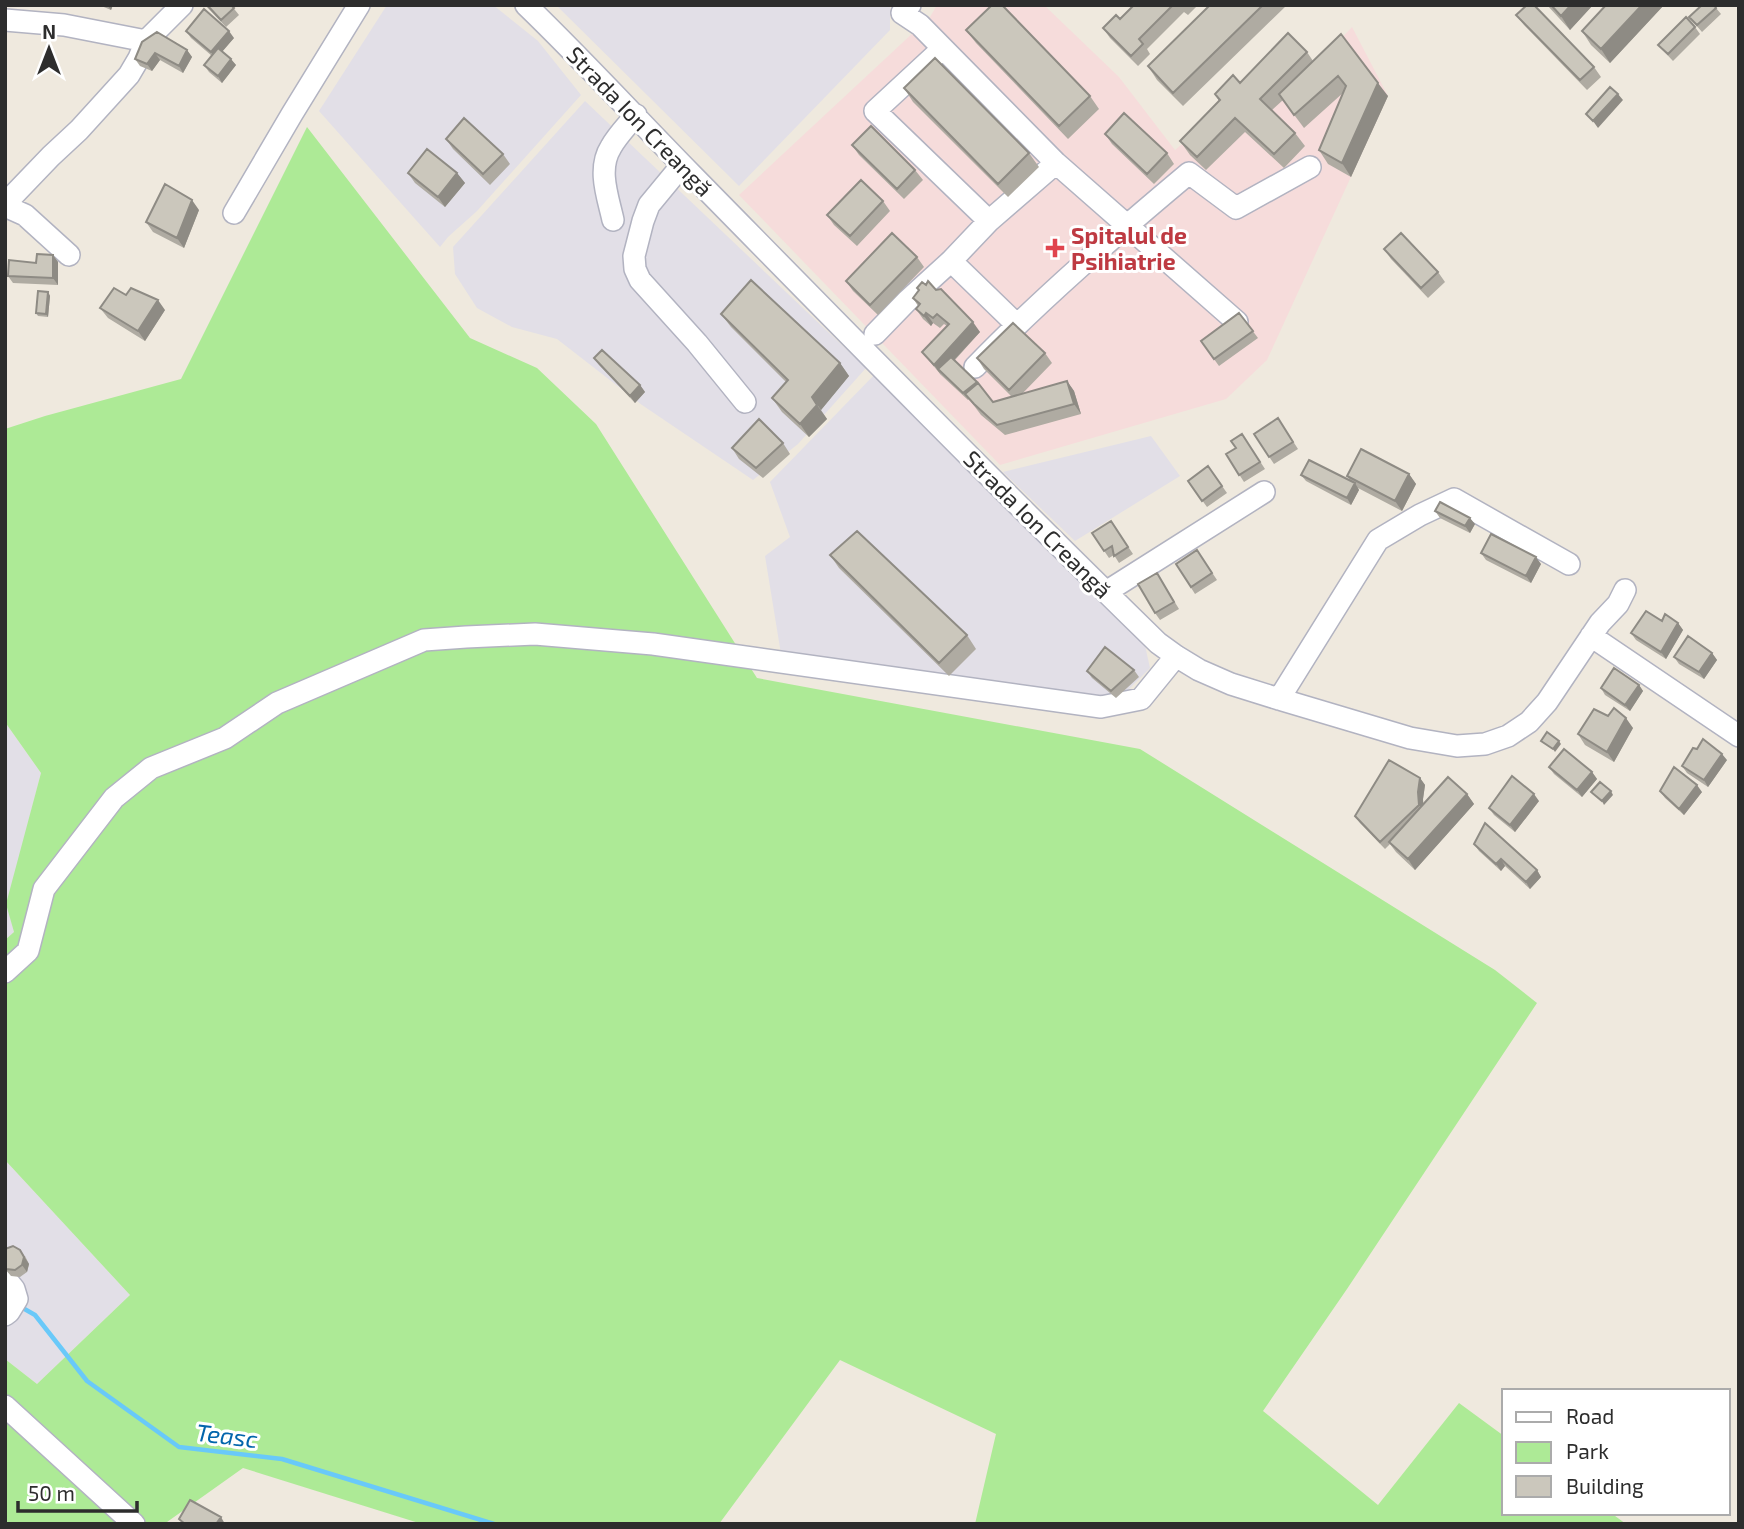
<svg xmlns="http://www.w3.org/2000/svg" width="1744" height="1529" viewBox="0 0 1744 1529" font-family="'Exo 2',sans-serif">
<rect width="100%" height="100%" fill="#efe9de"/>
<!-- industrial -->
<path fill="#e2dfe7" d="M387 5H493L538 41 581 95 477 211 448 237 440 247 319 111Z
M556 5H890V30L739 186Z
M585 101 866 368 798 444 753 480 642 405 557 339 512 327 477 308 455 274 453 247Z
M876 373 1144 641 1150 668 1117 701 781 654 765 556 790 537 770 482Z
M1151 436 1180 476 1075 541 1003 472Z
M5 722 41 773 7 904 14 932 5 940Z
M5 1160 130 1295 37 1384 5 1359Z"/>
<!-- medical -->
<path fill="#f6dcdb" d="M937 5H1044L1119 77 1175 150 1297 47 1316 65 1352 27 1388 96 1267 360 1226 399 1000 465 739 195 930 17Z"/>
<!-- green -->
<path fill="#adea96" d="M307 127 470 338 537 368 596 424 757 678 1140 749 1495 970 1537 1003 1347 1289 1263 1411 1378 1505 1459 1403 1504 1436V1513H1611L1626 1524H975L996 1434 840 1360 719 1524H422L243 1468 167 1522 168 1524H5V1359L37 1384 130 1295 5 1160V940L14 932 6 904 41 773 5 722V429L45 416 181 379Z"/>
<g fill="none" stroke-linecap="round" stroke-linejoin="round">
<!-- stream -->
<path stroke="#69c9f9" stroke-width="4.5" d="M21 1307 35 1315 87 1381 179 1447 282 1459 494 1524"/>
<!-- minor casing -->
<g stroke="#b2b3c1" stroke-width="24">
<path id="minor" d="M526 5C584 61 637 119 693 176 847 333 1001 490 1158 643L1176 656 1199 670 1231 684 1279 699 1410 738 1457 746 1485 744 1508 736 1529 722 1547 702 1600 623 1618 604 1625 590
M910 5 902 13 920 25 1056 163 1237 322
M5 20 64 25 146 41
M942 49 875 111 989 221
M682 165 649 205 643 221 634 256 635 269 640 280 697 343 745 402
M5 204 51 156 79 130 129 75 139 58 146 41 182 5
M5 206 25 215 69 255
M234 213 292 114 359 5
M613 220C608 197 597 169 611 147 617 136 627 126 636 115
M951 261 1016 324
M875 334 907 301 951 261 989 221 1056 163
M975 367C1042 298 1115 235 1189 173L1236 208 1310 167
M1106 592 1264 492
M1591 636 1739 736
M1279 699 1378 540 1420 515 1454 499 1569 564
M5 972 28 951 44 889 114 798 151 768 225 738 277 703 424 640 466 637 535 634 653 644 1101 707 1141 699 1176 656
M5 1278 14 1289 17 1299 9 1312 5 1315
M5 1406 134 1524"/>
</g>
<!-- minor -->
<use href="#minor" stroke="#fff" stroke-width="21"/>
</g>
<!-- wall -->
<path fill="#afaba2" d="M99 5H113L111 10Z
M205 5H231L239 15 226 27Z
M1134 5H1198L1188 15 1184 12 1147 49 1150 54 1138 66 1110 38 1103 28 1120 19Z
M1210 5H1287L1183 106 1157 80 1148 66Z
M1547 5H1593L1570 30Z
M1606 5H1664L1610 63 1591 45 1582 31Z
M1716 8 1721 14 1702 32 1689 17Z
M1516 15 1594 67 1601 77 1587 90 1524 25Z
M1695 27 1700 34 1673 61 1658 45Z
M966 30 1090 96 1099 109 1068 139 976 43Z
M186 31 234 38 222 51 236 65 222 83 209 72 204 65 212 56 191 38Z
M142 42 187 50 192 57 183 73 160 60 152 71 140 66 135 59Z
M1307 52 1313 61 1388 96 1351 177 1328 164 1319 150 1344 92 1304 128 1283 100 1272 110 1295 133 1305 146 1284 168 1245 132 1206 170 1190 155 1180 141 1219 101 1215 94Z
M904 88 1029 153 1039 167 1008 197 913 102Z
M1105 134 1167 153 1174 164 1154 184 1112 144Z
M446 139 503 154 510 164 490 185 453 149Z
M852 145 915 170 923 180 904 199 859 155Z
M408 173H457L465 183 445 207 415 183Z
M883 201 890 211 857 246 834 225 827 215Z
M199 210 184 248 153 232 146 222Z
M1384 249 1438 272 1445 282 1428 298 1391 259Z
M53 255 58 262V285L13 283 8 276Z
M917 257 924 267 878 315 853 291 846 281Z
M936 290 980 332 955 360 978 383 993 402 1012 397 984 369 977 358 1045 353 1052 363 1022 394 1067 381 1074 391 1081 414 1005 435 981 415 969 399 968 400 941 375 922 352 947 326 944 324 940 328 933 323 931 326 923 319 916 309 918 306 913 298Z
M48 292 50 296 48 317 38 316 36 313Z
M100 308 165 310 145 341 108 318Z
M1239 313 1258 338 1219 366 1201 341Z
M721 314 840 363 849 376 821 410 827 419 809 437 782 412 772 398 786 382 731 327Z
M594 358 640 385 645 392 635 403 599 365Z
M1278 418 1298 449 1274 464 1254 434Z
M1242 434 1265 469 1244 482 1226 454 1236 448Z
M783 443 790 454 763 478 739 459 732 448Z
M1208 466 1227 493 1207 507 1188 481Z
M1409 474 1416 484 1402 511 1358 488 1359 490 1351 505 1306 481 1301 475 1351 482 1347 476Z
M1435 511 1475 524 1470 533 1440 518Z
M1111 521 1133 554 1119 563 1114 555 1109 558 1092 533Z
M1197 550 1217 580 1195 594 1176 564Z
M1481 553 1541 564 1531 583 1486 560Z
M830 555 967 635 976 649 949 676 839 568Z
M1157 573 1179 609 1160 620 1155 613Z
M1662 621 1678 623 1683 630 1666 659 1636 640 1631 633Z
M1712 653 1717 660 1704 679 1679 664 1674 657Z
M1134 670 1139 677 1116 698 1092 678 1087 671Z
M1639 685 1643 691 1630 711 1605 695 1601 688Z
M1608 716 1633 728 1614 762 1585 745 1578 734Z
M1727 760 1708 787 1687 773 1682 766Z
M1549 767 1592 772 1597 779 1582 797 1554 774Z
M1420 778 1425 785 1423 799V804L1467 794 1474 804 1415 870 1396 852 1390 844 1385 849 1360 823 1355 816Z
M1660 791 1702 792 1684 815 1665 798Z
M1539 801 1515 832 1494 815 1489 808Z
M1474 844 1537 870 1541 877 1530 889 1505 866 1501 871 1479 851Z
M25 1256 29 1264 27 1272 20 1277 11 1276 5 1269Z"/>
<!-- shaded-wall -->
<path fill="#8e8b84" d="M107 5H113L111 10Z
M1571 5H1593L1570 30 1561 16Z
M1642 5H1664L1610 63 1601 49Z
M229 31 234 38 216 59 211 52Z
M187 50 192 57 183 73 179 66Z
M155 53 160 60 152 71 147 64Z
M231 59 236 65 222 83 218 76Z
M1378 83 1388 96 1351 177 1342 163Z
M1618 94 1623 100 1598 128 1593 121Z
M457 173 465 183 445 207 438 197Z
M192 200 199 210 184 248 177 238Z
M53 255 58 262V285L53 278Z
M48 292 50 296 48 317 46 314Z
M158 300 165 310 145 341 138 331Z
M926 313 933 323 931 326 924 316Z
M973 322 980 332 942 373 938 369 941 375 934 365Z
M840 363 849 376 821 410 812 397Z
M1067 381 1074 391 1081 414 1074 404Z
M640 385 645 392 635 403 630 396Z
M817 405 827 419 809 437 800 424Z
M1409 474 1416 484 1402 511 1395 501Z
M1355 483 1359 490 1351 505 1347 498Z
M1470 518 1475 524 1470 533 1465 526Z
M1536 557 1541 564 1531 583 1526 576Z
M1678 623 1683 630 1666 659 1661 652Z
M1712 653 1717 660 1704 679 1699 672Z
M1639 685 1643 691 1630 711 1625 705Z
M1626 718 1633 728 1614 762 1607 752Z
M1559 741 1561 744 1555 752 1553 749Z
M1722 754 1727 760 1708 787 1704 780Z
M1592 772 1597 779 1582 797 1577 790Z
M1420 778 1425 785 1423 799 1424 812 1419 805 1418 792Z
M1697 785 1702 792 1684 815 1679 809Z
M1611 791 1613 795 1604 805 1602 801Z
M1467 794 1474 804 1415 870 1408 859Z
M1534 794 1539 801 1515 832 1510 825Z
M1501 859 1505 866 1501 871 1496 864Z
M1537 870 1541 877 1530 889 1526 882Z
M20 1250 29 1264 27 1272 22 1265Z
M221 1517 225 1524H216Z"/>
<!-- building -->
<path fill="#cbc7bc" stroke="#8e8b84" stroke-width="2" d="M207 5H231L234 8 221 20Z
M992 5H1002L1090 96 1059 126 966 30Z
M1134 5H1173L1139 39 1143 44 1131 56 1103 28 1116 15 1120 19Z
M1210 5H1263L1173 93 1148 66Z
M1527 5H1534L1594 67 1580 80 1516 15Z
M1551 5H1571L1561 16Z
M1606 5H1642L1601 49 1582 31Z
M1702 5H1714L1716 8 1697 25 1689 17Z
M204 9 229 31 211 52 186 31Z
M1686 17 1695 27 1668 54 1658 45Z
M157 32 187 50 179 66 155 53 147 64 135 59 142 42Z
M1288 33 1307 52 1260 99 1295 133 1274 154 1235 118 1197 157 1180 141 1220 100 1215 94 1233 75 1240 83Z
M1341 34 1378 83 1342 163 1319 150 1346 86 1338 76 1294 115 1279 94Z
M218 48 231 59 218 76 204 65Z
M935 58 1029 153 998 184 904 88Z
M1610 87 1618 94 1593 121 1586 114Z
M1124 113 1167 153 1147 174 1105 134Z
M464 118 503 154 483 174 446 139Z
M871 126 915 170 897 189 852 145Z
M427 149 457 173 438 197 408 173Z
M861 180 883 201 850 236 827 215Z
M165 184 192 200 177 238 146 222Z
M892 233 917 257 870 305 846 281Z
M1401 233 1438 272 1421 288 1384 249Z
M37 254 53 255V278L8 276 9 260 36 263Z
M751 280 840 363 812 397 817 405 800 424 772 398 788 380 721 314Z
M928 281 936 290 941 289 973 322 934 365 922 352 949 324 937 314 933 318 926 313 924 316 916 309 920 304 913 298 919 290 917 288 922 282 926 285Z
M114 288 126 295 131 288 158 300 138 331 100 308Z
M38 291 48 292 46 314 36 313Z
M1239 313 1253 331 1214 359 1201 341Z
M1013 323 1045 353 1009 390 977 358Z
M602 350 640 385 630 396 594 358Z
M951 357 977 382 963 393 938 369Z
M1067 381 1074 404 997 425 974 404 965 394 978 383 993 402Z
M1278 418 1293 442 1269 457 1254 434Z
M759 419 783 443 756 468 732 448Z
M1242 434 1260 462 1239 475 1226 454 1236 448 1231 441Z
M1361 449 1409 474 1395 501 1347 476Z
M1309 460 1355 483 1347 498 1301 475Z
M1208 466 1222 486 1202 501 1188 481Z
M1440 502 1470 518 1465 526 1435 511Z
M1111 521 1128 547 1114 556 1112 546 1104 551 1092 533Z
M857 531 967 635 939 663 830 555Z
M1491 534 1536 557 1526 576 1481 553Z
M1197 550 1212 573 1191 587 1176 564Z
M1157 573 1174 602 1155 613 1138 584Z
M1646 611 1662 621 1665 614 1678 623 1661 652 1631 633Z
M1688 636 1712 653 1699 672 1674 657Z
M1105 647 1134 670 1111 691 1087 671Z
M1614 668 1639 685 1625 705 1601 688Z
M1614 708 1626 718 1607 752 1578 734 1594 709 1608 716Z
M1547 732 1559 741 1553 749 1541 741Z
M1703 739 1722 754 1704 780 1682 766 1693 748 1697 749Z
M1564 749 1592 772 1577 790 1549 767Z
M1389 760 1420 778 1418 792 1419 805 1380 842 1355 816Z
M1674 767 1697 785 1679 809 1660 791Z
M1512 776 1534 794 1510 825 1489 808Z
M1448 777 1467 794 1408 859 1389 842Z
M1600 782 1611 791 1602 801 1591 792Z
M1485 823 1537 870 1526 882 1501 859 1496 864 1474 844Z
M13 1246 20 1250 24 1257 22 1265 15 1270 6 1269 5 1268V1249Z
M190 1500 221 1517 216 1524H185L179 1519Z"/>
<!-- markers -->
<path fill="#e0444e" stroke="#fff" stroke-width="2.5" d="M1051.5 237.5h7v7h7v7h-7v7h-7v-7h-7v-7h7z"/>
<g text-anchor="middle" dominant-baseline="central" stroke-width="6" stroke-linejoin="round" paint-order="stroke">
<!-- street labels -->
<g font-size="23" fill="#2d2d2d" stroke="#fff">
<text transform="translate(640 121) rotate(46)">Strada Ion Creangă</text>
<text transform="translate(1038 524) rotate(45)">Strada Ion Creangă</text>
</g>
<!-- health labels -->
<g font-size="23" font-weight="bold" fill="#be3a42" stroke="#fff" text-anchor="start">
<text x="1071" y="235">Spitalul de<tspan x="1071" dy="26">Psihiatrie</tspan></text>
</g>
<!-- water labels -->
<g font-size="24" font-style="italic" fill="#0265ac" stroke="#fff">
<text transform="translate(227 1435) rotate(7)">Teasc</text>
</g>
</g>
<!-- border -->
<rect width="1744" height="1529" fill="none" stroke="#2d2d2d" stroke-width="14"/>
<!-- legend -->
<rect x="1502" y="1389" width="228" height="126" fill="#ffffff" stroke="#ababab" stroke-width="2"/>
<rect x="1516" y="1412" width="35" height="10" fill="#ffffff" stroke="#ababab" stroke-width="2"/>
<text x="1566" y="1424" font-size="21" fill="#2d2d2d">Road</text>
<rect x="1516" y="1442" width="35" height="21" fill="#adea96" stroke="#ababab" stroke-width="2"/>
<text x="1566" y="1459" font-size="21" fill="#2d2d2d">Park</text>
<rect x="1516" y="1476" width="35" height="21" fill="#cbc7bc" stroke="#ababab" stroke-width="2"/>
<text x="1566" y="1494" font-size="21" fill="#2d2d2d">Building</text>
<!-- north arrow -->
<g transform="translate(49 49)" stroke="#ffffff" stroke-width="5" paint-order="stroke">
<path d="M0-5L12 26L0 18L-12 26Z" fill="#2d2d2d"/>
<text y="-10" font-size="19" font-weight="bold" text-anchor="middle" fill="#2d2d2d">N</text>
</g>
<!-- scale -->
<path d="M18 1501v10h119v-10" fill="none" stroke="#2d2d2d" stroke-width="3.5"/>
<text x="28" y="1501" font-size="21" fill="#2d2d2d" stroke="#ffffff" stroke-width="5" paint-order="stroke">50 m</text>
</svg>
